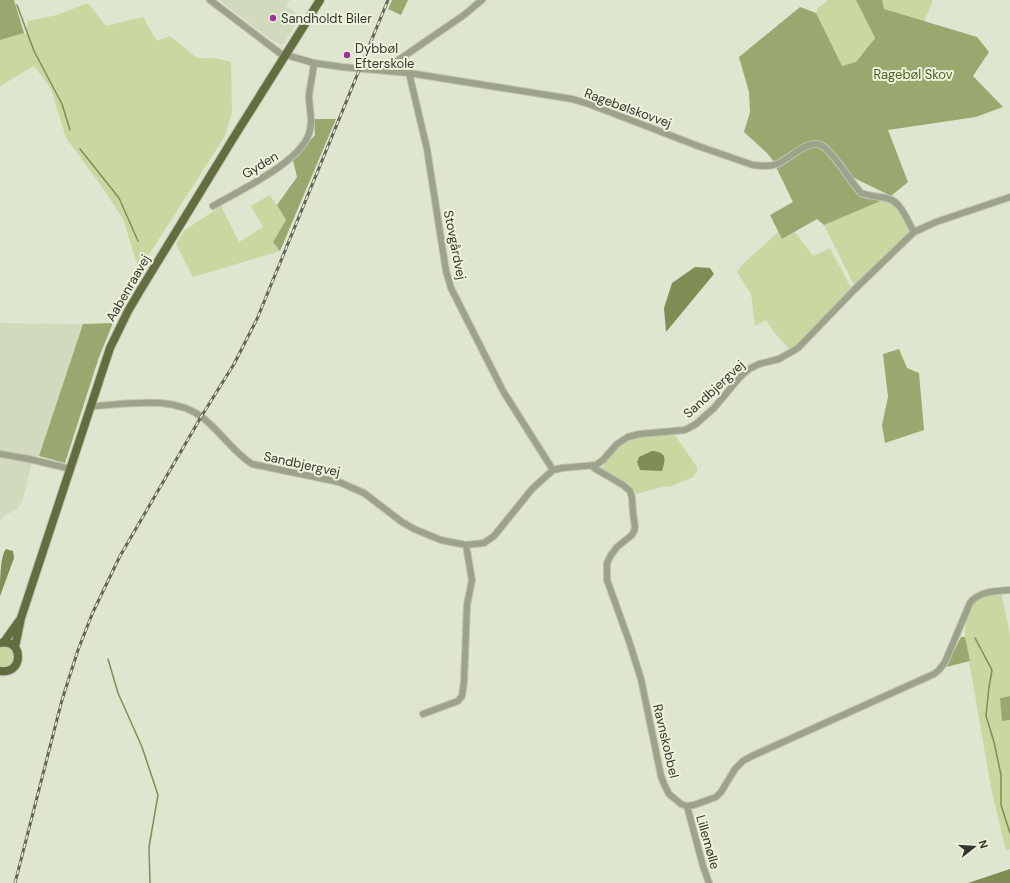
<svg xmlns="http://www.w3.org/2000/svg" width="1010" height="883" viewBox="0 0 1010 883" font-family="'DM Sans',sans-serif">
<rect width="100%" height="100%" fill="#dfe6cf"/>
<!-- built -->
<path fill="#d1dabd" d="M219 0H290L286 6 301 16 283 45 271 40Z
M0 323 83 324 39 456 31 466 22 502 16 510 3 516 0 522Z"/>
<!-- green -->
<path fill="#c9d8a1" d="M828 0H856L875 38 856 62 842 67 816 13 818 8Z
M882 0H933L924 22 884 9Z
M88 3 106 26 143 17 157 41 170 36 197 58H215L231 62 232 112 225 136 139 270 123 219 100 184 66 138 51 89 34 66 0 86V40L24 33 26 35 28 21 57 15Z
M270 195 286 220 273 242 280 251 193 277 176 244 185 230 221 206 239 242 263 227 251 206Z
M883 200C898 203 904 219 911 231L854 285 824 225Z
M778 232 782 239 795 232 813 256 830 248 851 288 798 343 789 349 773 331 766 320 755 326 751 294 737 272 741 266Z
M650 435H675L697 467V471L693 477 670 487 665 486 636 494 631 488 601 468C619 447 621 440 650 435Z
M1001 592 1010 635V696L1000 698 1003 721 1010 720V849L1006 851 991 788 965 637C964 622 970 600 985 594 990 592 996 592 1001 592Z
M3 647 11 649C19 658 11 669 0 666V648Z"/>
<!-- forest -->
<path fill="#98a86e" d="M0 0H14L24 33 0 40Z
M392 0H408L401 15 388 9Z
M856 0H882L884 9 977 37 989 52 973 76 1003 107 976 117 888 130 908 182 891 196 850 176 821 143 809 142 774 162 767 153 744 132 750 112 749 92 739 57 800 7 816 13 842 66 856 62 875 38Z
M314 119H336L280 251 273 242 286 220 277 205 297 177 293 160 315 135Z
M815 146 825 152 858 194 883 200 824 225 817 219 782 239 770 215 793 202 776 167 805 149Z
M113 323 99 357 65 463 39 456 83 324Z
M899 349 907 368 919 373 924 430 885 443 882 425 888 397 883 354Z
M961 637H965L970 661 946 667Z
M1010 696V720L1002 721 1000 698Z"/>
<!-- water -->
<path fill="#7f8e55" d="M695 267 710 268 714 274 666 332 664 308 672 283Z
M652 451C667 452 666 459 662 471L640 470 637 462 639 457Z
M6 549 13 551 14 558 0 596C0 585 0 555 6 549Z
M1010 869V883H968Z"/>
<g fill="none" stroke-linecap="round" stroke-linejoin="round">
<!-- stream -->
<path stroke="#7f8e55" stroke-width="1.5" d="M17 5 34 51 62 104 70 130
M80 149 119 198 138 241
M975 638 992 670 989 687 986 716 994 742 1001 775V805L1010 833
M108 659 118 693 142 747 158 795 149 847 150 883"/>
<!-- minor casing -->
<g stroke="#bdc3af" stroke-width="8">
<path id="minor" d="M210 0 281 54 286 55 314 63 342 67 409 73 572 99 589 104 698 146 753 165C761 166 769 167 777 164 790 159 810 136 824 147 837 157 849 180 861 193 871 197 880 196 889 199 901 202 908 222 914 232
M384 70 464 15 482 0
M409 73 427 149 446 271 451 288 503 391 553 470
M213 206C240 190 304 161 310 130 313 119 309 108 309 96 310 85 313 74 314 63
M91 405 95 406C129 404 174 395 203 418 221 432 232 451 252 464L339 482 364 493 402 522 414 529 441 540 466 545 484 543 494 536 532 489 553 470 562 468 596 465 603 460 617 444 628 437 640 434 685 430 696 424 714 408 740 377 749 369 759 364 779 359 798 348 854 290 914 232 936 222 1010 197
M0 454 29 459 71 469
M593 466 594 468 623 485 630 491 632 498 633 513 635 527 634 531 632 535 617 547 611 555 607 563V580L629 641 641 679 661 776 664 784 669 794 681 804 687 806 694 805 716 797 721 792 735 769 743 761 752 756 934 674 939 670 945 662 970 603C979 591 996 591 1010 590
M423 714 458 701 462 696 464 682 467 605 472 580 466 545
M687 806 703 866 709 883"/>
</g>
<!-- major casing -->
<g stroke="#bdc3af" stroke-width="10">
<path id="major" d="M4 642 19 621
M0 643C24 638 24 675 0 671
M15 647 21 618 110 348 128 311 141 289 234 137 320 0"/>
</g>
<!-- minor -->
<use href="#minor" stroke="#9ca38a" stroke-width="6"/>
<!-- major -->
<use href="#major" stroke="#626e3f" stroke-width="8"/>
<!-- rail casing -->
<g stroke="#616558" stroke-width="3">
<path id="rail" d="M15 883 62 700 78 650 93 612 120 556 201 417 234 364 257 319 388 0"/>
</g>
<!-- rail -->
<use href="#rail" stroke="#ecf3dc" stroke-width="1.5" stroke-dasharray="4.5" stroke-linecap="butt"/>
</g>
<!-- markers -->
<g fill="#9d3395" stroke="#ecf3dc" stroke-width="1.5">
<circle cx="273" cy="18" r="4"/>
<circle cx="347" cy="55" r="4"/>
</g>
<g text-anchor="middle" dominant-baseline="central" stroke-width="4" stroke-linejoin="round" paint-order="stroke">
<!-- poi labels -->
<g font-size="13" fill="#33362d" stroke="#ecf3dc" text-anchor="start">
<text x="281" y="18">Sandholdt Biler</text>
<text x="355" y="48">Dybbøl<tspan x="355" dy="15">Efterskole</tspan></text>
</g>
<!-- park labels -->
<g font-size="13" fill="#4f5e1d" stroke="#ecf3dc">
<text x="913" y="74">Ragebøl Skov</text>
</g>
<!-- street labels -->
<g font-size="13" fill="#33362d" stroke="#ecf3dc">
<text transform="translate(628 108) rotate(20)">Ragebølskovvej</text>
<text transform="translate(260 165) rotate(-31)">Gyden</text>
<text transform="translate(455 245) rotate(79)">Stovgårdvej</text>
<text transform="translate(128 288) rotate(-60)">Aabenraavej</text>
<text transform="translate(714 389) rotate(-43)">Sandbjergvej</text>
<text transform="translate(302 464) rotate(12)">Sandbjergvej</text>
<text transform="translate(666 741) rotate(77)">Ravnskobbel</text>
<text transform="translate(708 842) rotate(74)">Lillemølle</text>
</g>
</g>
<!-- north arrow -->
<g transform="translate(974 847) rotate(73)" stroke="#ecf3dc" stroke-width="3" paint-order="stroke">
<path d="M0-3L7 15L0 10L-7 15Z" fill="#33362d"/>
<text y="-6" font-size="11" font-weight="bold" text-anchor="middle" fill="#33362d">N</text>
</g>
</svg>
